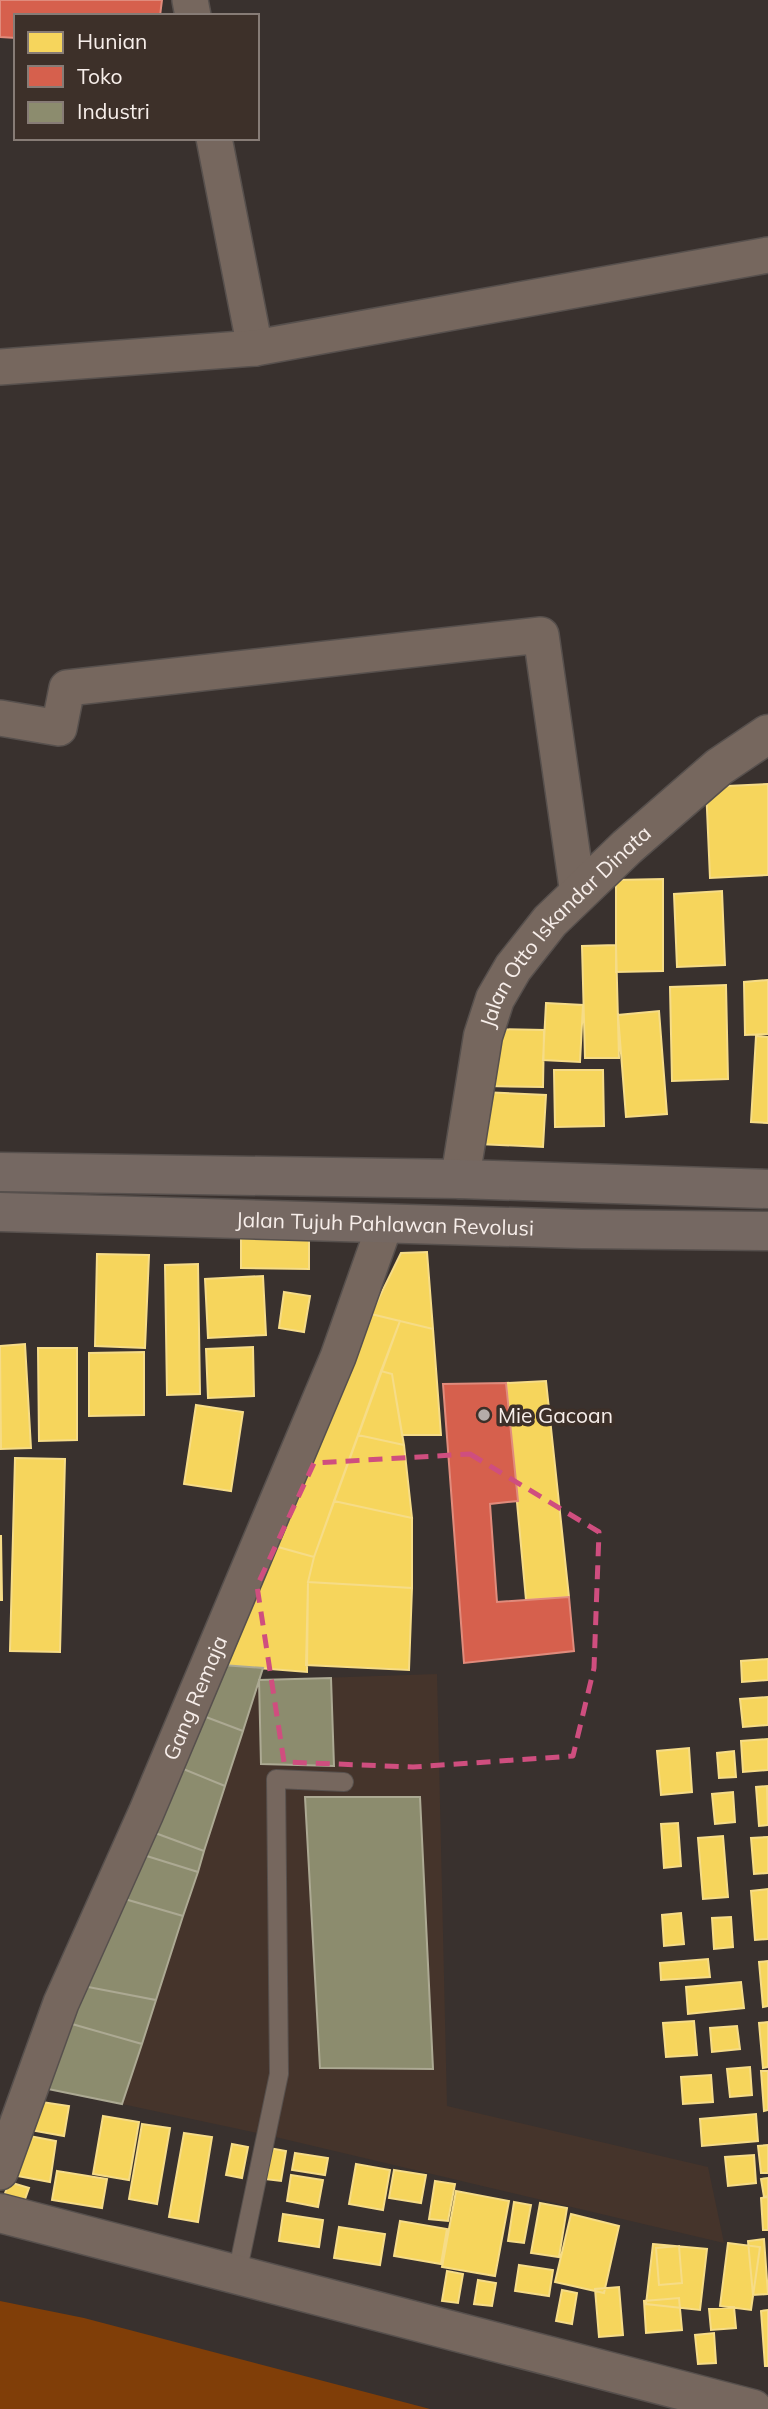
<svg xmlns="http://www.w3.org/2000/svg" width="768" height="2409" viewBox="0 0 768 2409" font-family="Mulish,sans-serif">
<rect width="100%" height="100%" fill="#39312e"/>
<!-- built -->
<path fill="#45342b" d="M437 1674 447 2106 708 2167 724 2243 267 2135 122 2104 259 1680Z"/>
<!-- water -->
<path fill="#803e08" d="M0 2301 84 2318 430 2409H0Z"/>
<!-- homes -->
<path fill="#f6d55c" stroke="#f6dc87" stroke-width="2" d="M768 784V875L710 878 706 787Z
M663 879V971L616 972V880Z
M722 891 725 965 677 967 674 894Z
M616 945 619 1058H585L582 946Z
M768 980V1034L745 1035 744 982Z
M726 985 728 1079 672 1081 670 987Z
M546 1003 583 1005 580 1062 543 1060Z
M659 1011 667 1114 626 1117 618 1015Z
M487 1029 544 1030 543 1087 486 1086Z
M756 1036 768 1037V1123L751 1122Z
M554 1070H603L604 1126 555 1127Z
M482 1092 546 1095 543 1147 479 1144Z
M241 1230H309V1269L241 1268Z
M427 1252 433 1329 371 1314 401 1253Z
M97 1254 149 1255 145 1348 95 1346Z
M198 1264 200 1394 167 1395 165 1265Z
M263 1276 266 1335 208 1338 205 1279Z
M284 1292 310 1296 304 1332 279 1328Z
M371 1314 400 1321 314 1557 271 1545Z
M400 1321 433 1329 441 1435H402L392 1374 381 1371Z
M25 1344 31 1448 1 1449 0 1346Z
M253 1347 254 1396 208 1398 206 1349Z
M38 1348H77V1440L39 1441Z
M144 1352V1415L89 1416V1353Z
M381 1371 392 1374 404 1445 358 1435Z
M546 1381 569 1597 526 1600 506 1383Z
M196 1405 243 1412 231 1491 184 1484Z
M358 1435 404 1445 412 1518 334 1501Z
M15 1458 65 1459 60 1652 10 1651Z
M334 1501 412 1518V1588L308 1582 314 1557Z
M0 1536H1L2 1600H0Z
M271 1545 314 1557 308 1582 307 1672 222 1665Z
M308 1582 412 1588 409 1670 306 1665Z
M768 1659V1680L742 1682 741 1661Z
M768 1697V1725L743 1727 740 1699Z
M768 1739V1770L743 1772 741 1741Z
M689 1748 692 1792 661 1795 657 1751Z
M734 1751 736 1777 719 1778 717 1753Z
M767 1786 768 1825 759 1826 756 1787Z
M733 1792 735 1822 715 1824 712 1794Z
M678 1823 681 1866 664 1868 661 1824Z
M723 1836 728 1897 703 1899 698 1838Z
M768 1837V1873L754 1874 751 1838Z
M768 1889V1939L755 1940 751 1891Z
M681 1913 684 1944 664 1946 662 1915Z
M731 1917 733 1947 714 1949 712 1918Z
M708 1959 710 1977 661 1980 660 1963Z
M768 1961V2006L763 2007 759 1962Z
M741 1982 744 2008 688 2014 686 1987Z
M694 2021 697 2055 666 2057 663 2023Z
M768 2022V2067L763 2068 759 2023Z
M737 2026 740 2049 712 2052 710 2028Z
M750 2067 752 2095 730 2097 727 2069Z
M761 2071H768V2110L764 2111Z
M711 2075 713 2102 683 2104 681 2077Z
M35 2101 69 2106 64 2136 30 2130Z
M756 2114 758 2141 702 2146 700 2119Z
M103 2116 139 2122 129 2180 93 2174Z
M142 2124 170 2128 157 2204 129 2199Z
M184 2133 212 2137 198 2222 169 2217Z
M19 2134 56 2141 50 2182 12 2175Z
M232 2144 248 2147 242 2178 226 2175Z
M768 2145V2173H761L758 2146Z
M269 2148 286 2151 281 2181 264 2179Z
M295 2153 328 2158 325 2175 292 2170Z
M754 2155 756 2183 728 2186 725 2157Z
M356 2164 390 2170 383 2210 349 2204Z
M394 2170 426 2175 421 2203 389 2198Z
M57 2171 107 2179 102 2208 52 2200Z
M291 2175 323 2180 318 2207 287 2201Z
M768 2178V2196L764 2197 761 2179Z
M435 2181 455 2184 448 2221 429 2219Z
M9 2182 29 2188 24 2202 4 2196Z
M456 2191 509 2201 495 2276 442 2267Z
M768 2197V2230H763L761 2198Z
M514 2202 531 2205 524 2243 508 2241Z
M540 2203 567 2208 559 2257 531 2253Z
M283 2214 323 2220 319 2247 279 2241Z
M571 2214 619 2226 604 2293 555 2282Z
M400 2221 447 2229 441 2264 394 2256Z
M339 2227 385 2234 380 2265 334 2258Z
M764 2239 768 2294 753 2295 748 2241Z
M728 2243 760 2247 751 2310 720 2306Z
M653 2244 707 2249 700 2310 646 2304Z
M679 2246 682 2283 659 2285 656 2248Z
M519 2265 553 2270 549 2296 515 2291Z
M447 2271 463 2274 458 2303 442 2301Z
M478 2280 496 2283 492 2306 474 2304Z
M619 2287 623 2335 599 2337 595 2289Z
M562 2290 577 2293 572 2324 556 2321Z
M679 2298 682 2330 646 2333 644 2301Z
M734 2307 736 2328 711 2330 709 2309Z
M768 2310V2366H765L761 2311Z
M714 2333 716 2363 698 2364 695 2335Z"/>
<!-- shops -->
<path fill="#d6604d" stroke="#e08b7c" stroke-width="2" d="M0 0H162L160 16 135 14 134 16H16V38L0 37Z
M506 1383 518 1501 490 1504 497 1602 569 1597 574 1651 464 1663 443 1384Z"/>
<!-- industry -->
<path fill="#8c8c6e" stroke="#aca993" stroke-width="2" d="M222 1665 263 1668 243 1731 198 1714Z
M331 1678 334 1766 261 1764 259 1680Z
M198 1714 243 1731 225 1786 176 1766Z
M176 1766 225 1786 204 1851 147 1830Z
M305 1797H420L433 2069 320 2068Z
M147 1830 204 1851 198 1872 137 1853Z
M137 1853 198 1872 183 1916 118 1897Z
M118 1897 183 1916 156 2000 83 1986Z
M83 1986 156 2000 142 2044 72 2024Z
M72 2024 142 2044 122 2104 48 2089Z"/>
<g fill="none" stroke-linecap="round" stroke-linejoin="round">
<!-- service casing -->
<g stroke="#57504d" stroke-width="20">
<path id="service" d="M237 2274 279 2074 276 1779 344 1782"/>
</g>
<!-- minor casing -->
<g stroke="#57504d" stroke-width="38">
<g id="minor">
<path d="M190 0 193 16"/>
<path d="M214 138 255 348"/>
<path d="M0 367 255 348 768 255"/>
<path d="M0 718 59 728 67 688 541 635 578 894"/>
<path id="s1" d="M0 2172 61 2003 146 1813 338 1357 385 1224"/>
</g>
</g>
<!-- tertiary casing -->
<g stroke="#57504d" stroke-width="41">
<g id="tertiary">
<path id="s2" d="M460 1179 483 1036 495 999 513 968 550 921 627 847 719 767 768 734"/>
<path d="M0 2213 753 2409"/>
</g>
</g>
<!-- primary casing -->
<g stroke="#57504d" stroke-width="41">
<g id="primary">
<path d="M0 1172 460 1179 768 1189"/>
<path id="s3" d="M0 1212 582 1229 768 1231"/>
</g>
</g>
<!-- service -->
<use href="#service" stroke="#76675e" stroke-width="18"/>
<!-- minor -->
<use href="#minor" stroke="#76675e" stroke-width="35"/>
<!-- tertiary -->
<use href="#tertiary" stroke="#76675e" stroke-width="38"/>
<!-- primary -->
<use href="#primary" stroke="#756862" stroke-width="38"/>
</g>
<!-- marked area -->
<path fill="none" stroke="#cf4e7f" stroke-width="5" stroke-dasharray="14 9" stroke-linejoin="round" d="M470 1454 599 1532 594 1668 573 1756 413 1767 284 1762 257 1586 314 1463Z"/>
<!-- markers -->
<circle fill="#b4aca8" stroke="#3d3029" stroke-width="2.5" cx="484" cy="1415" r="7"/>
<g text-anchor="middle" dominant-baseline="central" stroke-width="7" stroke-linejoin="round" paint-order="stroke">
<!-- street labels -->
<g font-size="21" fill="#f7eeea" stroke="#3d3029">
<text stroke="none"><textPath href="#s2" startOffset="284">Jalan Otto Iskandar Dinata</textPath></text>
<text stroke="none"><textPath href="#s3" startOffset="385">Jalan Tujuh Pahlawan Revolusi</textPath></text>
<text stroke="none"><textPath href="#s1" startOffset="513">Gang Remaja</textPath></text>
</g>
<!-- poi labels -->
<g font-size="21" fill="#f7eeea" stroke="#3d3029" text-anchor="start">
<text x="498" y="1415">Mie Gacoan</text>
</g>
</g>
<!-- legend -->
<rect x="14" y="14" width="245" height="126" fill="#3d3029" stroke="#877c76" stroke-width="2"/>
<rect x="28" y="32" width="35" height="21" fill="#f6d55c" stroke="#877c76" stroke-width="2"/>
<text x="77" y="49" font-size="21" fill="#f7eeea">Hunian</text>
<rect x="28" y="66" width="35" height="21" fill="#d6604d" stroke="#877c76" stroke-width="2"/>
<text x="77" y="84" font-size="21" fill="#f7eeea">Toko</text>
<rect x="28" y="102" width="35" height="21" fill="#8c8c6e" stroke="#877c76" stroke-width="2"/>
<text x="77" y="119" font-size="21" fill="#f7eeea">Industri</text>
</svg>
